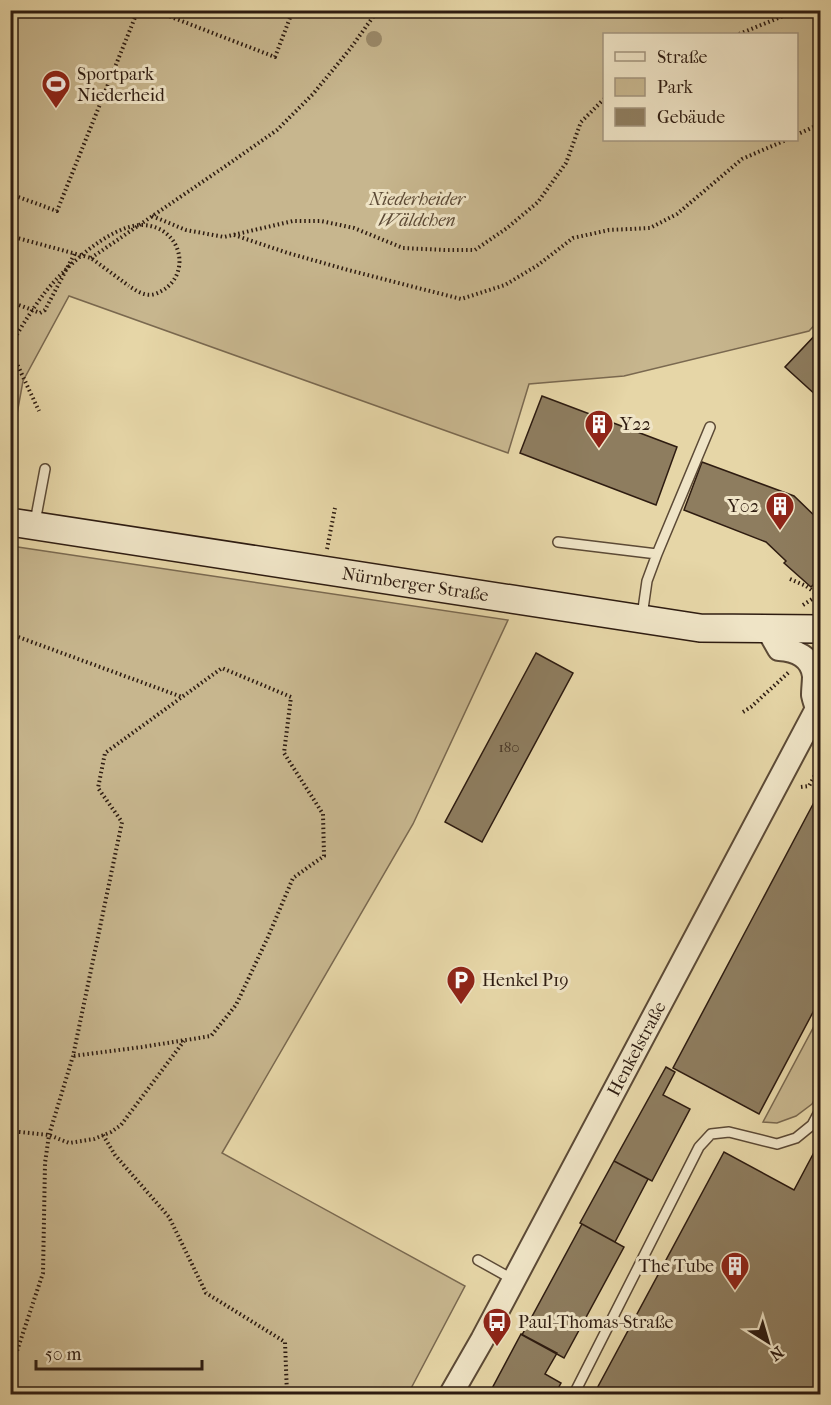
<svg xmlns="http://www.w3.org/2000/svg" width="831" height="1405" viewBox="0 0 831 1405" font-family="'IM FELL French Canon',serif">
<rect width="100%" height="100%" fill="#e6d6a7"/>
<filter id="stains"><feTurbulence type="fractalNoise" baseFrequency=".00333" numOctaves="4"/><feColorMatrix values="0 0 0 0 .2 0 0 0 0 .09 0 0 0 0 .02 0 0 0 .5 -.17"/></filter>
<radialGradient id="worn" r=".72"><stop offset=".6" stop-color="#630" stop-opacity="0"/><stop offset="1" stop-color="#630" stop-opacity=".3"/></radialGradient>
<!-- green -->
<path fill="#c7b68e" stroke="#7a6950" stroke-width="1.5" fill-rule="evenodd" d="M11 10 820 11V319L809 331 624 376 529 384 508 453 69 296 23 381 11 447ZM796 34V140H604V34Z
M11 546 508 620 413 824 222 1153 465 1286 408 1394H11Z
M820 1015V1089L812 1104 796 1116 777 1123 763 1122Z"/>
<!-- building -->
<path fill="#8e7d5f" stroke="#2e1c11" stroke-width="1.5" d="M820 330V395L818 397 785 367Z
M542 396 677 447 656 505 520 453Z
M702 462 794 496 820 521V578L811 587 784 563 786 561 766 542 684 510Z
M536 653 573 673 482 842 445 822Z
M820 791V999L759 1114 673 1068Z
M666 1067 675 1072 663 1095 690 1109 652 1181 614 1161Z
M820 1141V1394H594L724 1152 794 1190Z
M614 1161 648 1179 615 1242 580 1223Z
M582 1224 624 1247 564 1358 522 1335Z
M521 1334 557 1353 545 1374 561 1383 555 1394H489Z"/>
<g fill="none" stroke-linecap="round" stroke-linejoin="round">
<!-- service casing -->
<g stroke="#5c4a36" stroke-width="12">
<path id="service" d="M35 522 45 469
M558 542 657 554
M642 616 647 581 657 554 710 427
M478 1260 514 1280
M574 1394 699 1147 711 1134 729 1132 777 1144 796 1138 812 1125 820 1110"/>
</g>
<!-- tertiary casing -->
<g stroke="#5c4a36" stroke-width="26">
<g id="tertiary">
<path d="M767 628 779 649C795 650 812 657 814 676 814 682 813 689 813 695 814 700 816 705 817 709"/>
<path id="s1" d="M451 1394 482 1340 820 703"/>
</g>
</g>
<!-- secondary casing -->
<g stroke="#2e1c11" stroke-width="30">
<g id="secondary">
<path id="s2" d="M10 522 700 628 820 629"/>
</g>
</g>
<!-- path -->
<path stroke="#2e1c11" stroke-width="4" stroke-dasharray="1.5 3" stroke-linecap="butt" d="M153 10 275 57 293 10
M739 34 798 10
M796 135 820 124
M10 194 57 211 138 10
M152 216 186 230 224 237 293 221H321L354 228 403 248 445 250H475L507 228 538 202 566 163 581 122 604 99
M234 235 288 253 348 270 461 299 505 285 538 265 573 238 609 230 650 228 677 214 742 159 786 140
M10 236 91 258 129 286
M91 258 230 163 277 130 313 94 350 49 378 10
M10 305H19L40 313 45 310 75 253
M10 349 39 411
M10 490 15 493V499
M327 549 335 508
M790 579 806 586 818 595
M803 605 820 594
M10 634 182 697
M743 712 751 707 789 672
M801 787 809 786 820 766
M10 1131 49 1135 69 1143 94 1139 111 1132 121 1125 184 1041
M103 1135 115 1155 169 1217 206 1293 285 1342 287 1394
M10 1372 43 1273 45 1163 49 1135 73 1056 122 822 98 788 105 753 222 668 291 697 284 753 323 814 324 856 293 878 268 937 236 1005 211 1036 142 1047 73 1056"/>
<!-- service -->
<use href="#service" stroke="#efe4c6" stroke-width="9"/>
<!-- tertiary -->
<use href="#tertiary" stroke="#efe4c6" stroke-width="22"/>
<!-- secondary -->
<use href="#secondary" stroke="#efe4c6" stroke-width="27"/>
<!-- path-bridge -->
<path stroke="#2e1c11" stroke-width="4" stroke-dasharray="1.5 3" stroke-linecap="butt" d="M10 346C20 329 31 311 43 295 62 270 109 225 142 225 184 226 194 280 155 294 145 297 137 291 129 286"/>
</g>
<!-- trees -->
<circle fill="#9a8969" cx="374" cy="39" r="8"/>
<!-- icons -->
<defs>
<g id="stadium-pin" transform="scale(1.5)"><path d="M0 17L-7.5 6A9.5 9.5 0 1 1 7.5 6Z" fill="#8f2418" stroke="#efe4c6"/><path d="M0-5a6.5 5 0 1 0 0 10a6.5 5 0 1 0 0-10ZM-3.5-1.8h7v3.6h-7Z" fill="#fff"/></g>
<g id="building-pin" transform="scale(1.5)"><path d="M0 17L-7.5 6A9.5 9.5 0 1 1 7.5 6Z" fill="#8f2418" stroke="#efe4c6"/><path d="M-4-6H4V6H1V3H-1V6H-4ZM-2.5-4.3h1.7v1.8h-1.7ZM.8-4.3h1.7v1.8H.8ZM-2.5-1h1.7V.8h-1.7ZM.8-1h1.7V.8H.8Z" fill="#fff"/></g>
<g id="parking-pin" transform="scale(1.5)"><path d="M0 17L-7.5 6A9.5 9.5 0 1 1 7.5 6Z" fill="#8f2418" stroke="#efe4c6"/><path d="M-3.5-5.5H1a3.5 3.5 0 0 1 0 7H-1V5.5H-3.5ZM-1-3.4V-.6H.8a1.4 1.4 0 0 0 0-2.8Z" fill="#fff"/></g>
<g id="bus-pin" transform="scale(1.5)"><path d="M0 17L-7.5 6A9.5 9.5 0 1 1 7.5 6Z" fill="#8f2418" stroke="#efe4c6"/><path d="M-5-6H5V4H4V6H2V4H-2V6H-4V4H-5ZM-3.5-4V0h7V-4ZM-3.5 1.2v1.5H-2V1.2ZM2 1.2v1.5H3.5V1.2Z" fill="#fff"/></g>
</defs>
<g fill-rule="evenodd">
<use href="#stadium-pin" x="56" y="84"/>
<use href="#building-pin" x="599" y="424"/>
<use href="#building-pin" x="780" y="506"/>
<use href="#parking-pin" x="461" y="980"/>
<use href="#building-pin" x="735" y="1266"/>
<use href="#bus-pin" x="497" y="1322"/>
</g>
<g text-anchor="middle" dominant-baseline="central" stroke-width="6" stroke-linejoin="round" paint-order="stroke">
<!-- number labels -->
<g font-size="15" fill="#463424">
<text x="509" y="747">180</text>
</g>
<!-- poi labels -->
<g font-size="18" fill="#2e1c11" stroke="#efe4c6" text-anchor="start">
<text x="77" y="74">Sportpark<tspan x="77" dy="21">Niederheid</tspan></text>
<text x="620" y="424">Y22</text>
<text x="759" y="506" text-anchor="end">Y02</text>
<text x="482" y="980">Henkel P19</text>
<text x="714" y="1266" text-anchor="end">The Tube</text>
<text x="518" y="1322">Paul-Thomas-Straße</text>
</g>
<!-- park labels -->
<g font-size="18" font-style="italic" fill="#5c4a36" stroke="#efe4c6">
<text x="417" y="199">Niederheider<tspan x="417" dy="21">Wäldchen</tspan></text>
</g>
<!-- street labels -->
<g font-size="18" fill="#2e1c11" stroke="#efe4c6">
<text stroke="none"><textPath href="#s2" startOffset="410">Nürnberger Straße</textPath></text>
<text stroke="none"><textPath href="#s1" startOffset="392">Henkelstraße</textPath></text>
</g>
</g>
<!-- margin -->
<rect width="831" height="1405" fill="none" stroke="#e6d6a7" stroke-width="36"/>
<rect x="12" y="12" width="807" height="1381" fill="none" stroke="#2e1c11" stroke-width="3"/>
<rect x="18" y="18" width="795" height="1369" fill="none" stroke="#2e1c11" stroke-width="1.5"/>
<!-- legend -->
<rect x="603" y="33" width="195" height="108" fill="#efe4c6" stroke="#a2947e" stroke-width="1.5"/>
<rect x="615" y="52" width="30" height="9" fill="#efe4c6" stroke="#a2947e" stroke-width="1.5"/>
<text x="657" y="63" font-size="18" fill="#2e1c11">Straße</text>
<rect x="615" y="78" width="30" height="18" fill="#c7b68e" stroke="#a2947e" stroke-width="1.5"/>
<text x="657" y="93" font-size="18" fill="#2e1c11">Park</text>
<rect x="615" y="108" width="30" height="18" fill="#8e7d5f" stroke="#a2947e" stroke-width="1.5"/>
<text x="657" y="123" font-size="18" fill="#2e1c11">Gebäude</text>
<!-- north arrow -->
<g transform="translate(768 1342) rotate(143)" stroke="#efe4c6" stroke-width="4.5" paint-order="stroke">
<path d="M0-4.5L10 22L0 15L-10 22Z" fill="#2e1c11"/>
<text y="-9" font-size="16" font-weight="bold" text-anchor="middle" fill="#2e1c11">N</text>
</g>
<!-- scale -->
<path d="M36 1360v9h166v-9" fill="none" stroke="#2e1c11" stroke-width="3"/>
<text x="45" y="1360" font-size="18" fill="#2e1c11" stroke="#efe4c6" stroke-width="4.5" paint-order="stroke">50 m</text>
<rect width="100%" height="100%" filter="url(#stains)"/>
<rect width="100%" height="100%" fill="url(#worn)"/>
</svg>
